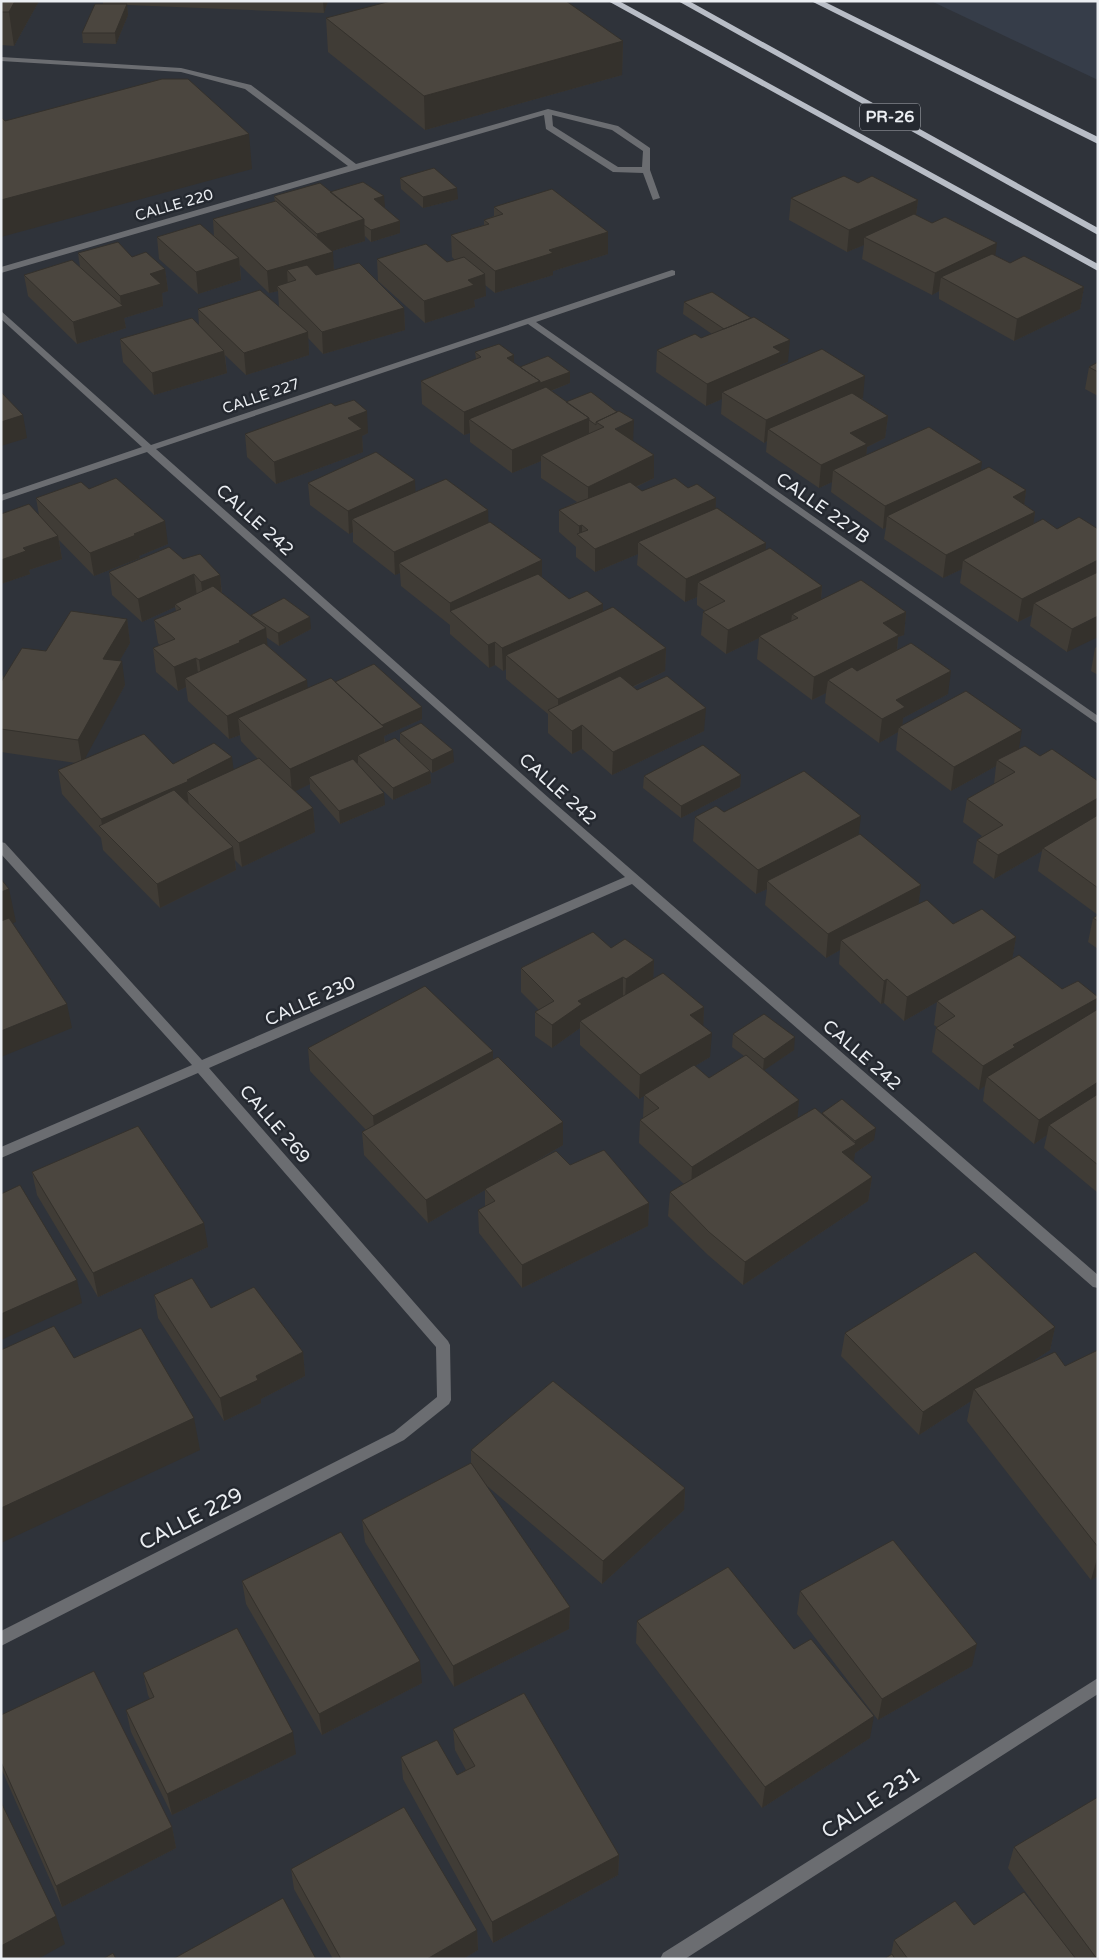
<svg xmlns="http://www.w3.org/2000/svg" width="1099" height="1960" viewBox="0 0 1099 1960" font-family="'Varela Round',sans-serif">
<rect width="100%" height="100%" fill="#2f333a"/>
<!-- built -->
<path fill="#363d49" d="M931 1H1098V80Z"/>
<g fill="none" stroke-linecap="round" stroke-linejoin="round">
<!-- minor -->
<path fill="#6b6d71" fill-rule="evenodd" d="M1 57 181 68 251 85 356 164 548 109 618 126 650 148V170L660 198 653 200 643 173 613 172 546 129 544 115 1 273V267L348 166 245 89 181 72 1 61ZM552 115 612 130 643 151 642 167H618L553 126Z
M672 270 675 271V275L536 322 1098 716V724L528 324 156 449 550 799 1098 1275V1288L1093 1287 632 884 209 1068 448 1341 450 1345 451 1400 449 1404 404 1440 1 1646V1631L394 1432 437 1397 436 1347 198 1073 1 1158V1147L192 1065 1 854V842L5 843 202 1060 625 877 147 452 1 501V495L142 447 1 319V311L151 445Z
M1098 1678V1694L685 1959H660L663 1953Z"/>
<!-- highway -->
<path fill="#b8bdc6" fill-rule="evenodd" d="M608 1H619L1098 264V271Z
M678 1H689L1098 228V235Z
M811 1H823L1098 137V144Z"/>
</g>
<!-- wall -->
<path fill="#403c36" d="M1 1H39L14 46 1 45Z
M103 1H328L324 13 127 5 128 15 116 44 83 43 82 33 103 4Z
M326 18 623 41 622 75 425 130 328 52Z
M400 178 458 199 423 208 401 189Z
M330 192 385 207H383L400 221V233L371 242 365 236V241L332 251 334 270 404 308 405 330 323 354 308 338 309 355 246 375 225 355 227 373 154 395 123 362 120 339 199 325 198 309 279 307 278 291 269 293 240 265 241 280 198 294 159 259 157 237H214L213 219 275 202 274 196Z
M791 198 918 200 916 215 1010 263 1084 287 1080 309 1014 341 939 299V291L932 295 862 259 864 245 847 252 789 220Z
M494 207 608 232V254L553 271V275L495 293 485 285 486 296 474 300 475 307 425 323 378 281 377 259 447 262 455 260 452 257 451 235 484 225V220L494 216Z
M78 253 165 269 168 291 162 293 163 306 124 318 126 328 77 344 28 296 24 275 80 267Z
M684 302 788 362 780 365V367L863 398 862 399 888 416 885 438 867 447 866 455 981 471 1026 490 1024 504 1035 512 1033 524 1057 529H1098L1067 652 1030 626 1032 615 1018 622 960 583 962 569 943 578 884 539 886 527 883 529 831 492 832 482 819 488 766 452 767 441 764 443 721 414 722 399 706 406 656 372 657 350 701 338 712 334 683 314Z
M475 352 514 355V363L520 367 570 372V383L551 391 566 402 633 441 654 478 636 487 642 491 688 488 716 498 715 508 765 550 822 586 821 600 906 612 904 635 898 637 897 651 948 694 903 718 902 725 1019 749 1040 756 1098 781V949L1088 942 1093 918 1098 915 1038 871 1042 851 994 879 973 863 977 840 982 836 963 822 967 799 994 784 996 766 951 791 896 750 898 732 879 743 825 703 826 693 812 700 757 659 759 638 726 654 701 635 703 612 705 611 697 605V597L685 602 637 565 638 554 595 572 576 557V547L559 532V510L577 502 541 478V461L512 473 470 442V433L464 435 422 404 421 381 476 359Z
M1098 362V396L1085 389 1089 367Z
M368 433 362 436 363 452 276 484 247 457 245 434Z
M415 480V492L488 510V523L542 560V577L569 599 603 611 666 648 665 671 633 687 637 690 704 731 612 775 582 749 572 754 548 733V714L506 679V669L503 671 495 665 489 668 450 634V625L401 586 400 573 395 575 353 542V532L349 534 310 505 308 483Z
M89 489 168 544 139 556 140 558 94 576 59 540 62 559 29 570 30 574 1 584 39 515 36 498Z
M183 559 220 575 222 593 251 617V615L311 629 279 646 266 637 267 645 307 680V688L335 682 422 719 384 736 385 742 400 743V733L454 762 432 773 430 771 431 783 393 800 377 785 385 805 340 824 310 789V784L295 791 313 808 315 832 242 867 235 860 236 870 160 908 103 850 101 838 62 794 58 770 76 763 1 752V673L4 678 46 651 127 619 130 643 119 661 125 685 84 759 173 764 233 770 258 759 241 741 240 735 229 739 188 701 186 687 178 691 156 672 153 648 160 645 158 643 154 620 176 611 175 607 142 622 112 595 109 572Z
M1098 646V675L1091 671 1095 648Z
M741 775 740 787 681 818 643 788 644 776Z
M724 812 859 835 921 885 918 904 953 924 1016 937 1012 959 1096 1010 1098 1009V1193L1044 1148 1047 1135 1034 1144 983 1101 985 1086 979 1090 932 1052 936 1028 937 1027 934 1025 937 1002 904 1021 884 1003 881 1004 839 964 840 950 826 958 765 905 767 889 756 894 693 841 695 817Z
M611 948 654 960 653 979 704 1007 703 1026 710 1057 695 1066 709 1078 744 1056 732 1047 733 1034 794 1050 764 1070 799 1100 797 1118 822 1114V1113L874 1140 855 1153 853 1162 872 1177 868 1201 743 1285 708 1255 668 1216 670 1192 684 1184 639 1143 640 1120 643 1118 644 1096 639 1099 580 1045V1028L552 1048 535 1036V1012L539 1010 521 992V968Z
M308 1048 493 1060 563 1122V1145L521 1170 570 1165 649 1203 648 1226 522 1288 479 1233 478 1210 485 1206V1190L428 1223 364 1155 362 1132 366 1130 310 1071Z
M32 1172 208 1247 98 1297 37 1195Z
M154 1295 303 1352 305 1376 261 1399V1403L224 1421 158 1318Z
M1055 1327 1050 1350 1025 1366H1065L1098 1350V1576L1091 1580 967 1421 971 1401 919 1435 841 1356 845 1333Z
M471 1450 685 1488 684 1510 602 1584 486 1485 570 1607 569 1629 454 1687 365 1542 362 1520 471 1463Z
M242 1581 422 1683 322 1735 246 1604Z
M800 1591 972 1666 878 1720 797 1614Z
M637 1621 794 1649 870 1738 762 1808 636 1643Z
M143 1673 296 1754 172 1815 131 1732 126 1710 150 1699 148 1695Z
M1 1715 172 1827 176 1848 62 1907 1 1768Z
M453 1729 619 1855 618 1875 493 1943 403 1779 401 1757 457 1775 466 1770 455 1750Z
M1014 1847 1098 1959H884L891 1955 894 1940 974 1925 1049 1924 1008 1868Z
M291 1869 477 1930 478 1950 463 1959H333L294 1889Z"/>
<!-- shaded-wall -->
<path fill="#34312c" d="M15 1H39L14 46 9 12Z
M323 1H328L324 13Z
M127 4 128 15 116 44 115 33Z
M623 41 622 75 425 130 424 96Z
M249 134 252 169 1 237V200Z
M457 188 458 199 423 208V197Z
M384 196 385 207 374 211V199Z
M918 200 915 222 864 237V245L847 252 849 230Z
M364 219 365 241 319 255 317 234Z
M400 221V233L371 242V230Z
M608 232V254L553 271V275L495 293V271L549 250Z
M997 243 994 265 941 277 939 291 932 295 935 273Z
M333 252 334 274 296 280 287 270 288 288 277 286 278 291 269 293 267 271Z
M239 258 241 280 198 294 196 272Z
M165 269 168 291 162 293 163 306 124 318 126 328 77 344 73 322 121 306 120 296 150 274Z
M485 274 486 296 474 300 475 307 425 323 424 301 468 280Z
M1084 287 1080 309 1014 341 1017 319Z
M404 308 405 330 323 354 322 332Z
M308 332 309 355 246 375 244 353Z
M790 340 788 362 780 365 779 375 722 392V399L706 406 707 384 773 347Z
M224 351 227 373 154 395 152 373Z
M514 355V378L507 358Z
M570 372V383L540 395 469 419 470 433 464 435V412L540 381Z
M865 376 863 398 778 436 768 429 767 441 764 443 766 420Z
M367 411 368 433 362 436 363 452 276 484 274 462 348 418Z
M23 415 27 438 1 446V422Z
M888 416 885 438 867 447 865 467 833 470 832 482 819 488 821 465 850 433Z
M589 418V440L541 455V461L512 473V450Z
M634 420 633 443 615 430Z
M654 455V478L588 509V487Z
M982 462 979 485 887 516 886 527 883 529 885 506Z
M415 480 416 502 352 519 353 532 349 534 348 511Z
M1026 490 1023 513 1013 497Z
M716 498 715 521 638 542V554L595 572V549Z
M488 510 489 533 399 563 400 573 395 575 394 552Z
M1035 512 1032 534 963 560 962 569 943 578 946 555Z
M165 521 168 544 139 556 140 558 94 576 90 553Z
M582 525V538L579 536V526Z
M58 536 62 559 29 570 30 574 1 584V560L23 548Z
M766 543 764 566 698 582 697 597 685 602 686 579Z
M542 560V583L450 612V603Z
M1098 560V581L1034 603 1032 615 1018 622 1022 599Z
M194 574 197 597 175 604V607L142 622 138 599Z
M220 575 222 598 204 605 201 582Z
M822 586 820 609 798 618 792 614 791 623 759 636V638L726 654 728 630Z
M603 604V627L506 655V669L503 671 502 648Z
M906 612 904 635 898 637 896 658 838 687 828 680 826 693 812 700 814 677 883 623Z
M1098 616V637L1067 652 1072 629Z
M310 617 311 629 279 646 278 633Z
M127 619 130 643 107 682 103 659Z
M266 628 268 652 202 683 199 660Z
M495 642V665L489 668 488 645Z
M666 648 665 671 561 721 558 719V699Z
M196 658 199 681 185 678 186 687 178 691 174 667Z
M122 661 125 685 82 764 78 740Z
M951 671 948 694 903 718 902 729 899 727 898 732 879 743 882 719 896 700Z
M307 680 309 703 238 718 240 735 229 739 227 716Z
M422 707V719L384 736 385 751 358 755V763L314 782 309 777 310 784 292 793 290 769 380 726Z
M706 708 704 731 612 775 613 752Z
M582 725V749L572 754V731Z
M1022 730 1018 754 997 760 996 766 951 791 954 767Z
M453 750 454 762 432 773V760Z
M232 757 235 781 187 791 189 806 103 830 101 819Z
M430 771 431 783 393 800V788Z
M741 775 740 787 681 818V806Z
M384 793 385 805 340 824 339 811Z
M1098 798V819L1043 848 1042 851 994 879 998 855Z
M313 808 315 832 242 867 239 843Z
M861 816 858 840 767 881V889L756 894 758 870Z
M233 847 236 870 160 908 157 884Z
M921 885 918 908 841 940 840 950 826 958 828 934Z
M9 889 16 922 1 928V892Z
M1016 937 1012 960 937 1001V1002L904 1021 907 997Z
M654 960 653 984 625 1002 626 979Z
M623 977V1001L580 1021V1028L552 1048V1025L578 1001Z
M887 979 884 1003 881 1004 884 981Z
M1098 998 1093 1021 987 1077 985 1086 979 1090 983 1066 1013 1045Z
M67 1004 72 1028 1 1057V1031Z
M704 1007 703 1031 690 1015Z
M712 1033 710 1057 645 1096 644 1095V1096L639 1099 640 1075Z
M795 1037 794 1050 763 1071 764 1059Z
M493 1051V1075L375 1139 373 1116Z
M1098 1082V1102L1049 1125 1047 1135 1034 1144 1039 1120Z
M799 1100 797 1123 691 1190 692 1167Z
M563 1122V1145L486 1190 485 1189V1190L428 1223 426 1200Z
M876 1128 874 1140 855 1153 853 1168 842 1152 855 1145V1141Z
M872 1177 868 1201 743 1285 745 1262Z
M649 1203 648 1226 522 1288V1265Z
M204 1223 208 1247 98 1297 93 1273Z
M77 1280 82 1303 1 1340V1314Z
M1055 1327 1050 1350 979 1396 974 1389 971 1401 919 1435 923 1412Z
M303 1352 305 1376 261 1399V1403L224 1421 220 1398 256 1376Z
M194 1418 200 1450 1 1543V1508Z
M685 1488 684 1510 602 1584 603 1561Z
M1098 1555V1576L1091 1580Z
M570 1607 569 1629 454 1687 453 1666Z
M977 1644 972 1666 878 1720 882 1699Z
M420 1661 422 1683 322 1735 319 1714Z
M874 1716 870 1738 762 1808 765 1787Z
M293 1732 296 1754 172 1815 167 1794Z
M172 1827 176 1848 62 1907 56 1886Z
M619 1855 618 1875 493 1943 492 1922Z
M56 1916 65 1944 38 1959H1V1946Z
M477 1930 478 1950 463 1959H427Z"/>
<!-- building -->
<path fill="#4b463f" stroke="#34312c" d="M1 1H15L9 12H1Z
M391 1H566L623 41 424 96 326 18Z
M95 4H127L115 33H82Z
M162 79H188L249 134 1 200V117L5 121Z
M434 168 457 188 423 197 400 178Z
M844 176 858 183 872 176 918 200 849 230 791 198Z
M363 182 384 196 374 199 400 221 371 230 364 225V219L330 192Z
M320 183 364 219 317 234 274 196Z
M552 189 608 232 549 250 553 253 495 271 451 235 489 224 484 220 503 214 494 207Z
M276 201 333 252 267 271 213 219Z
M914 214 932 223 945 217 997 243 935 273 864 237Z
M200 224 239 258 196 272 157 237Z
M118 242 132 257 146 252 165 269 150 274 161 284 120 296 78 253Z
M426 244 447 262 464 257 485 274 468 280 474 285 424 301 377 259Z
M992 254 1010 263 1024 256 1084 287 1017 319 941 277Z
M72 260 123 306 73 322 24 275Z
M359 263 404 308 322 332 277 286 296 280 287 270 307 265 316 275Z
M260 290 308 332 244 353 198 309Z
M712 292 751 318 724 329 684 302Z
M754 317 790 340 773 347 781 352 707 384 657 350 695 334 701 338Z
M192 318 224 351 152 373 120 339Z
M499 344 514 355 507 358 540 381 464 412 421 381 481 357 475 352Z
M822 349 865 376 766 420 722 392Z
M548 356 570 372 540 383V381L520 367Z
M1098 362V372L1089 367Z
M546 387 589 418 512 450 469 419Z
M1 392 23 415 1 422Z
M591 392 617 412 596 422V425L589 420V418L566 402Z
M852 393 888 416 850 433 867 444 821 465 768 429Z
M354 400 367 411 348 418 362 429 274 462 245 434 331 403 335 406Z
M619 411 634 420 615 429 654 455 588 487 541 455 604 427 596 422Z
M929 427 982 462 885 506 833 470Z
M376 452 415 480 348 511 308 483Z
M989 467 1026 490 1013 497 1035 512 946 555 887 516Z
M116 478 165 521 134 534 136 535 90 553 36 498 81 482 89 489Z
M675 478 688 488 697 484 716 498 595 549 577 534 588 530 582 525 579 526 559 510 630 482 642 491Z
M446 479 488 510 394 552 352 519Z
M29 504 58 536 23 548 26 551 1 560V514Z
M717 508 766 543 686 579 638 542Z
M1079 517 1098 529V560L1022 599 963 560 1043 519 1057 529Z
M490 522 542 560 450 603 399 563Z
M169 547 183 559 200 554 220 575 201 582 194 574 138 599 109 572Z
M770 548 822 586 728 630 703 612 725 601 698 582Z
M1098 572V616L1072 629 1034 603Z
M538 574 569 599 587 591 603 604 502 648 495 642 488 645 450 611Z
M861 580 906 612 883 623 899 635 814 677 759 636 798 618 792 614Z
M213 586 266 628 239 641 241 642 199 660 196 658 174 667 153 648 175 639 154 620 181 609 175 604Z
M284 598 310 617 278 633 251 615Z
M613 607 666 648 558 699 506 655Z
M71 611 127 619 103 659 122 661 78 740 1 729V682L22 648 46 651Z
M264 643 307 680 227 716 185 678Z
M911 643 951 671 896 700 905 707 882 719 828 680 852 667 857 671Z
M374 664 422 707 382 725 335 682Z
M620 676 637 690 667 676 706 708 613 752 582 725 572 731 548 710Z
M331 678 384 727 290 769 238 718Z
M966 691 1022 730 954 767 899 727Z
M421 723 453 750 432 760 400 733Z
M144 734 173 764 214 743 232 757 187 780 189 781 101 819 58 770Z
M395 738 430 771 393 788 358 755Z
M703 745 741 775 681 806 644 776Z
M1025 746 1040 756 1052 749 1098 781V798L998 855 977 840 1003 825 967 799 1015 772 997 760Z
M259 758 313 808 239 843 187 791Z
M353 759 384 793 339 811 309 777Z
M804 771 861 816 758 870 695 817 716 806 724 812Z
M174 790 233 847 157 884 99 826Z
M1098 815V888L1043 848Z
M860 834 921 885 828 934 767 881Z
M1 879 9 889 1 892Z
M927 900 953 924 982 909 1016 937 907 997 887 979 884 981 841 940Z
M1098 915V921L1093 918Z
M9 918 67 1004 1 1031V921Z
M593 932 611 948 625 939 654 960 626 979 623 977 578 1001 582 1004 552 1025 535 1012 554 1001 521 968Z
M1019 955 1062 989 1078 981 1098 997V998L1013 1045 1015 1047 983 1066 936 1028 955 1016 937 1001Z
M663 973 704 1007 690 1015 712 1033 640 1075 580 1021Z
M425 986 493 1051 373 1116 308 1048Z
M1098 1009V1082L1039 1120 987 1077Z
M764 1014 795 1037 764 1059 733 1034Z
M746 1055 799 1100 692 1167 640 1120 659 1108 644 1095 694 1065 709 1078Z
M498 1057 563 1122 426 1200 362 1132Z
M1098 1094V1165L1049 1125Z
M842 1099 876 1128 855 1141 822 1113Z
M815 1108 856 1144 842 1152 872 1177 745 1262 709 1232 670 1192Z
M138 1126 204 1223 93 1273 32 1172Z
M604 1150 649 1203 522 1265 478 1210 495 1201 485 1189 556 1151 570 1165Z
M20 1185 77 1280 1 1314V1194Z
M975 1252 1055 1327 923 1412 845 1333Z
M192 1278 211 1308 254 1287 303 1352 256 1376 258 1380 220 1398 154 1295Z
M54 1326 74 1358 141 1328 194 1418 1 1508V1350Z
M1098 1350V1547L974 1389 1055 1352 1065 1366Z
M553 1381 685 1488 603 1561 471 1450Z
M471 1463 570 1607 453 1666 362 1520Z
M341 1532 420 1661 319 1714 242 1581Z
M893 1540 977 1644 882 1699 800 1591Z
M728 1567 794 1649 811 1639 874 1716 765 1787 637 1621Z
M237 1628 293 1732 167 1794 126 1710 154 1697 143 1673Z
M94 1671 172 1827 56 1886 1 1762V1715Z
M524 1693 619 1855 492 1922 401 1757 437 1740 457 1775 475 1766 453 1729Z
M1098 1797V1959H1097L1014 1847Z
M1 1802 56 1916 1 1946Z
M404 1807 477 1930 427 1959H341L291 1869Z
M1024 1892 1076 1959H908L894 1940 955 1901 974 1925Z
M283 1898 316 1959H173Z
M113 1953 116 1959H103Z
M892 1954 895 1959H884Z"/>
<g text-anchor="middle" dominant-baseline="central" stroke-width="5" stroke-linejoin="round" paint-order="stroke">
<!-- far-street labels -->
<g font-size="15" fill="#ebeef2" stroke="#252930">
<text transform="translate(174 205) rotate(-16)">CALLE 220</text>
<text transform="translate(261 396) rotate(-19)">CALLE 227</text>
</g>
<!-- shield labels -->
<rect fill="#252930" stroke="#b0b3b8" stroke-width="1" x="860" y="103.5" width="60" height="27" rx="4"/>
<g font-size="16" font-weight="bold" fill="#ebeef2">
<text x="890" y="117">PR-26</text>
</g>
<!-- street labels -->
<g font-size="18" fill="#ebeef2" stroke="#252930">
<text transform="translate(823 508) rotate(35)">CALLE 227B</text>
<text transform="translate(255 520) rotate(42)">CALLE 242</text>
<text transform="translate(558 789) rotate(42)">CALLE 242</text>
<text transform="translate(310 1001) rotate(-24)">CALLE 230</text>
<text transform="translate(862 1055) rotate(41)">CALLE 242</text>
<text transform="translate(275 1124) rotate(49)">CALLE 269</text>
</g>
<!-- near-street labels -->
<g font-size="21" fill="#ebeef2" stroke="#252930">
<text transform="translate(191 1519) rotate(-27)">CALLE 229</text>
<text transform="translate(871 1803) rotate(-33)">CALLE 231</text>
</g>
</g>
<!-- border -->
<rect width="1099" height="1960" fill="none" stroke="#ebeef2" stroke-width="5"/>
</svg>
